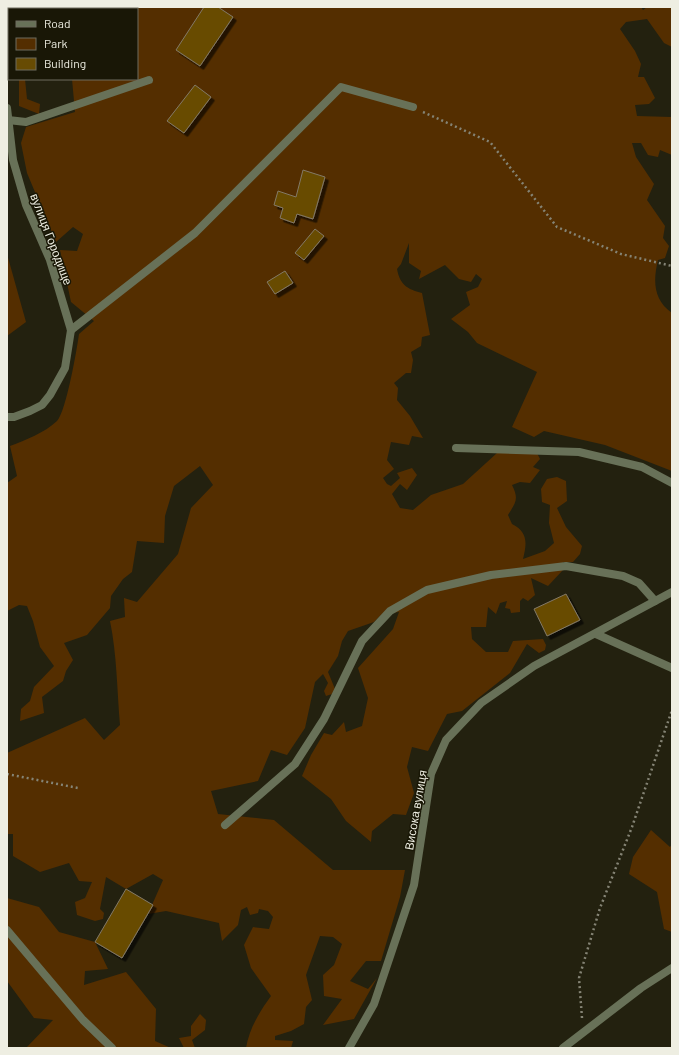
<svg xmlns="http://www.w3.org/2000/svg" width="679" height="1055" viewBox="0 0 679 1055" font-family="Barlow,sans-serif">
<defs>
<filter id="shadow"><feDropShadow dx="3.5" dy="3.5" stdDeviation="0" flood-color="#0009"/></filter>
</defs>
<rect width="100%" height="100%" fill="#23210f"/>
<!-- green -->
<path fill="#542e00" d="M62 7H641L643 10 647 7H672V47L664 43 647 19 626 22 620 29 635 51 641 64 638 77H644L655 98 649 104 635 105 637 116 671 117 672 155 660 150 658 157 648 155 641 143H632L636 157 654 184 647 200 665 226 663 238 669 246 665 258 658 260C653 280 653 300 672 313V471L605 445 544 431 534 437 512 427 537 372 477 343 468 332 451 319 470 305 466 292 478 287 482 279 476 274 471 282 459 279 445 265 419 279 421 271 409 263V243L401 264 397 269C400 285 407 289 422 293L430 335 422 337 421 346 411 352 413 360 411 373H406L394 383 398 388 397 400 410 416 423 438 412 436 409 445 391 442 387 460 394 469 383 478 387 484 391 486 400 478 397 473 412 468 417 475 407 490 400 484 392 494 400 508 413 510 431 495 463 484 497 453H537L540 459 533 467 540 470 530 483 520 482 512 485C519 499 516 502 508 515L512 524C528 532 527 543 523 559L545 551 554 543 549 523 550 505 542 502 541 489 547 479 557 477 566 481 567 501 557 508 566 527 582 546 580 554 573 562H563V570L548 586 531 578 535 595 528 601 523 598 520 601V612L511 613 510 609 505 608 507 601 500 603 496 614 488 607 486 627H471L472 639 486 652H508L513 641 543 639 546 645 545 650 539 653 527 644 510 673 462 711 447 714 428 751 412 747 407 767 414 793 406 815 393 814 372 831 371 842 346 821 331 799 302 776 311 755 324 733 332 735 344 722 346 732 362 726 368 698 358 668 393 629 399 612 382 614 374 622 348 631 342 641 338 656 328 672 335 689 332 694 326 696 324 691 328 683 323 674 315 682 305 728 287 755 271 750 258 781 211 791 218 814 274 820 333 870H405L400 897 381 961H366L350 981 368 989 377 978 354 1019 323 1025 342 999 324 996 323 975 334 965 342 944 333 937 320 936 306 975 312 1000 306 1007 304 1024 291 1031 275 1036V1040L293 1041 291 1048H246C249 1029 260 1011 271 996L251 968 244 945 253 927 269 929 273 917 268 911 259 909 258 913 250 915 247 907 241 910 238 925 222 941 219 923 166 911 148 914 163 880 153 874 126 889 106 877 100 909 104 913 103 919 95 921 77 915 75 902 85 898 92 882 79 881 69 863 40 872 13 856V834H7V753L85 718 104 740 120 725C117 690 117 655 110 621L125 617 124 598 137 602 178 554 191 508 213 485 200 466 174 486 165 516 164 543 137 541 132 572 123 579 111 596 110 608 87 635 64 643 73 660 66 671 63 681 42 697 44 713 20 721 21 709 30 701 34 687 54 666 40 647 33 621 27 606 19 605 7 611V483L17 476 10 446C26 440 44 433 57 421 66 412 77 349 79 334L94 321 71 302 60 250 77 251 83 234 73 227 56 242 27 173 21 143 26 127 75 112 72 79H137V9H64Z
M19 79H25L27 99 40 104 39 114 19 106Z
M7 254 26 322 7 336Z
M651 830 670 847 672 844V932L664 929 657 892 629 874 633 857Z
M7 898 39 907 59 932 95 942 108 969 85 971 84 985 126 972 156 1009 155 1041 171 1048H26L53 1020 34 1018 7 981Z
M200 1014 206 1020 205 1030 192 1040 195 1048H184L179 1038 191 1036V1026Z"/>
<!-- building -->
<path fill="#674b03" stroke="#837966" filter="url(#shadow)" d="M204 7H218L233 17 200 66 176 50Z
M195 85 211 97 184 133 167 121Z
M303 170 325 177 313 219 297 214 294 223 280 218 283 208 274 205 278 191 296 197Z
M315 229 324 236 304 260 295 253Z
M285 271 293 283 275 294 267 282Z
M566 594 580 620 547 636 534 609Z
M126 889 153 905 122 958 95 942Z"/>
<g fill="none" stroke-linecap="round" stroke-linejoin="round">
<!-- path -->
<path stroke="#858475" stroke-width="2.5" stroke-dasharray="2 3" stroke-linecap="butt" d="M423 112 490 142 557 227 621 254 672 266
M7 774 78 788
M582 1018 579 978 600 908 632 827 672 710"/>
<!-- lane -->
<path stroke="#687158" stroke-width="8" d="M8 120 26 122 149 80
M71 330 195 233 341 87 413 107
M456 448 579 452 642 467 672 483
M596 634 672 668
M225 825 295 764 324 719 362 641 390 611 427 590 491 575 566 566 623 576 639 583 655 601
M7 930 83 1020 112 1048"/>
<!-- street -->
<path stroke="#687158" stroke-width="8" d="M7 9 8 14 7 32
M7 108 13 160 26 205 50 260 71 330 65 368 50 395 42 405 30 411 14 417H7
M349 1048 374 1004 414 885 431 774 446 740 481 703 534 666 672 592
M563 1048 641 988 672 968"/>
</g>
<g text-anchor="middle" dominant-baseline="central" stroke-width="3" stroke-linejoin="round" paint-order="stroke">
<!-- street labels -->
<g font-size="12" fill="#eeeee2" stroke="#191706">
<text transform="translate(52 239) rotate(69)">вулиця Городище</text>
<text transform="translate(415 810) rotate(-80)">Висока вулиця</text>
</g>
</g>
<!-- border -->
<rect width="679" height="1055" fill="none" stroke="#eeeee2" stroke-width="16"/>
<!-- legend -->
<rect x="8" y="8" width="130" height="72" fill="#191706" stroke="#6e6d5e"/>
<rect x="16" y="21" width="20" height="6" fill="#687158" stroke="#6e6d5e"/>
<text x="44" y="28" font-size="12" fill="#eeeee2">Road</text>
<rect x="16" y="38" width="20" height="12" fill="#542e00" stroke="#6e6d5e"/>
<text x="44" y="48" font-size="12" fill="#eeeee2">Park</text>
<rect x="16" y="58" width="20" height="12" fill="#674b03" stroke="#6e6d5e"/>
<text x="44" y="68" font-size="12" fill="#eeeee2">Building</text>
</svg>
